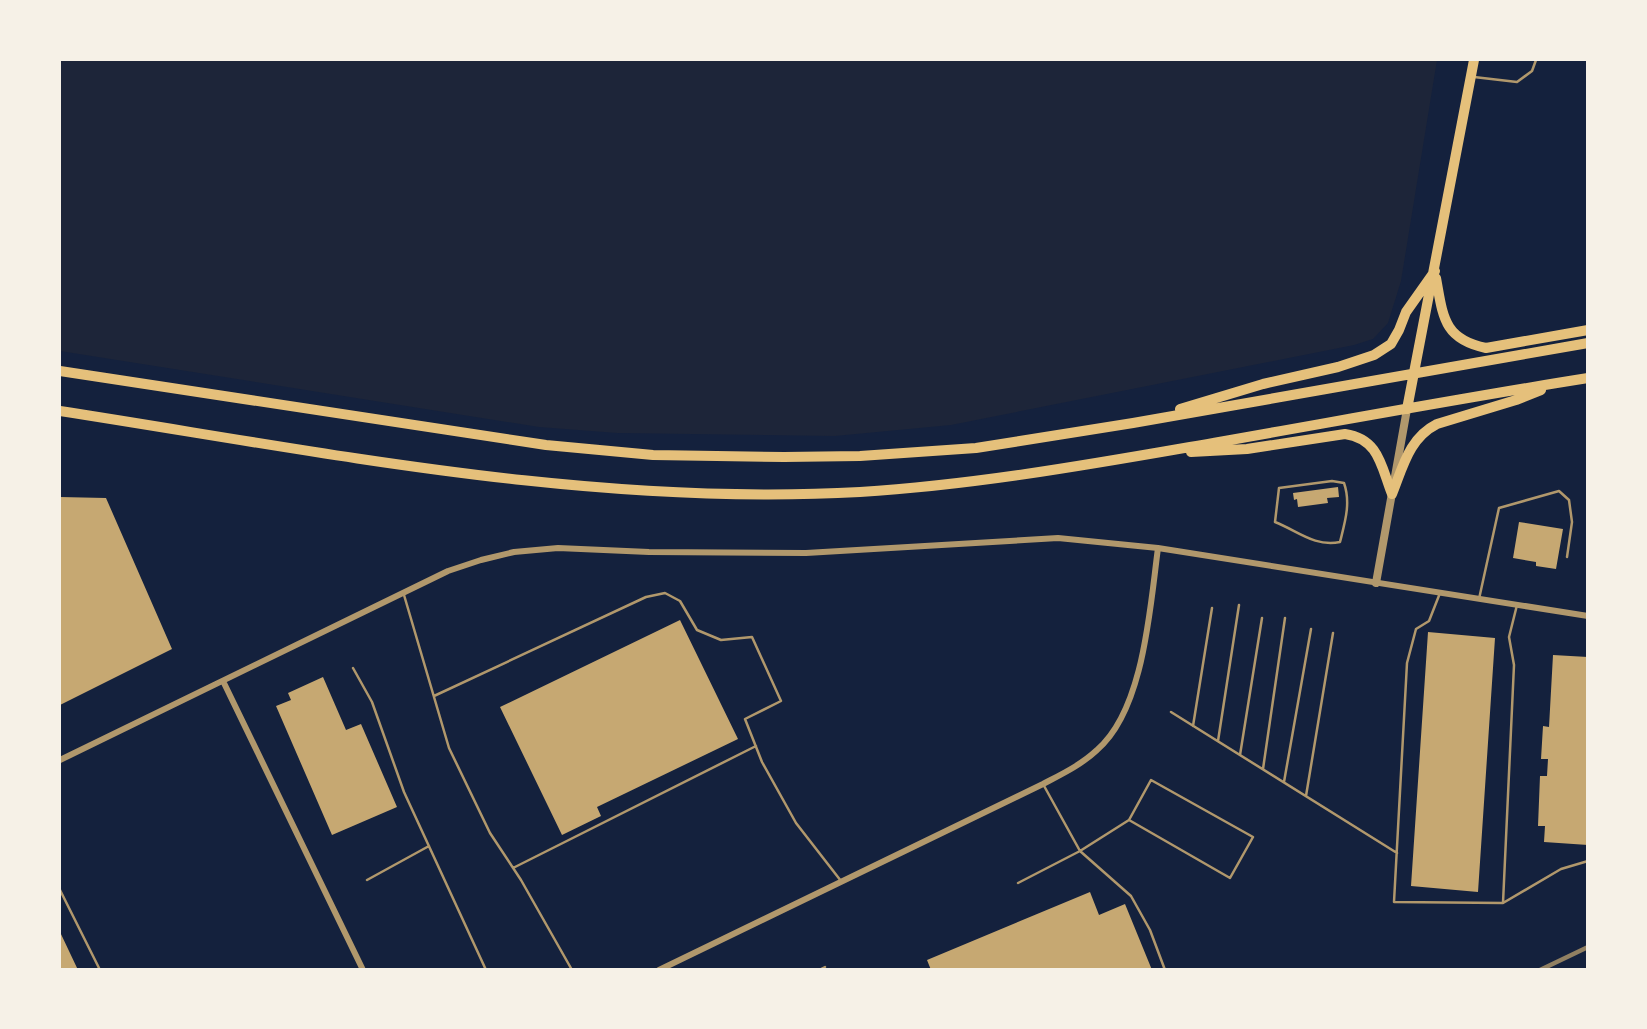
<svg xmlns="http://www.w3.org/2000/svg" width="1647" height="1029" viewBox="0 0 1647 1029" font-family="'Source Serif 4',serif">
<rect width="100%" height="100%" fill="#14213d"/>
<!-- green -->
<path fill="#1d2539" d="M60 60H1437L1401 281 1388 323 1373 339 1354 345 951 425 835 436 617 433 539 427 60 351Z"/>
<!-- building -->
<path fill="#c6a872" d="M1338 487 1339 497 1327 498 1328 503 1298 507 1297 499 1294 500 1293 493Z
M60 497 106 498 172 649 60 705Z
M1519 522 1563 529 1556 569 1536 566V562L1513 558Z
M680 620 738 739 597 807 601 816 562 835 500 707Z
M1428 632 1495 638 1478 892 1411 886Z
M1553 655 1588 657V845L1544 842 1545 826H1538L1540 776H1547L1548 759H1541L1543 726 1549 727Z
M323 677 346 730 361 724 397 807 332 835 276 706 291 700 288 693Z
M1090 892 1099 915 1125 904 1152 970H931L927 960Z
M60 932 78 970H60Z"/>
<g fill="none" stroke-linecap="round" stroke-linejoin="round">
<!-- service -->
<path stroke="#b1986c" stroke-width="2.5" d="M1474 77 1517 82 1532 71 1536 60
M1332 481 1344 483C1351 503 1345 522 1340 542 1314 547 1298 531 1275 522L1279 488Z
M1440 593 1429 621 1416 629 1407 663 1394 902 1503 903 1514 665 1509 637 1517 605
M404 595 449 748 490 833 521 880 572 970
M1479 599 1499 508 1559 491 1569 500 1572 522 1567 557
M353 668 372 702 404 792 486 970
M434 696 646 597 665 593 680 601 697 630 721 640 752 637 781 701 745 719 762 762 796 823 841 881
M1171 712 1397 853
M1193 726 1212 608
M1218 741 1239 605
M1240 755 1262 618
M1263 769 1285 618
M1284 782 1311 629
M1306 796 1333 633
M1129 820 1230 878 1253 837 1151 780 1129 820 1080 851 1131 896 1150 930 1165 970
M513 868 756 746
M367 880 429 846
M1018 883 1080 851 1043 784
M60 890 100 970
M1503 903 1561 869 1588 861
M819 970 825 967"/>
<!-- minor -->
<path stroke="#b1986c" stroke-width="6" d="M223 681 363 970
M60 760 448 571 481 560 514 552 558 548 649 552 806 553 1058 538 1158 548 1588 616
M659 970 1043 784C1062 774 1081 765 1097 750 1144 710 1150 607 1158 548"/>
<!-- tertiary -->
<path stroke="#b1986c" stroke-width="8" d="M1376 583 1407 409"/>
<!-- primary -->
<path stroke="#e5c07b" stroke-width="10" d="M1436 278C1443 316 1443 339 1486 348L1588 330
M60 371 546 445 653 455 784 457 860 456 976 448 1133 423 1588 343
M1180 409 1263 384 1338 367 1374 355 1391 344 1399 330 1406 312 1435 271
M1407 409 1474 60
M60 411C325 452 590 507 860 492 971 485 1081 466 1190 447 1323 424 1455 399 1588 378
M1191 452 1247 449 1345 434C1379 439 1381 466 1392 494
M1392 494C1403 467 1409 438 1437 424L1516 400 1541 390"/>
<!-- rail -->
<path stroke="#918062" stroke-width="4.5" d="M1540 970 1588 947"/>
</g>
<!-- border -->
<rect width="1647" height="1029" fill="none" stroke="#f6f1e7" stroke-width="122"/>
</svg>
